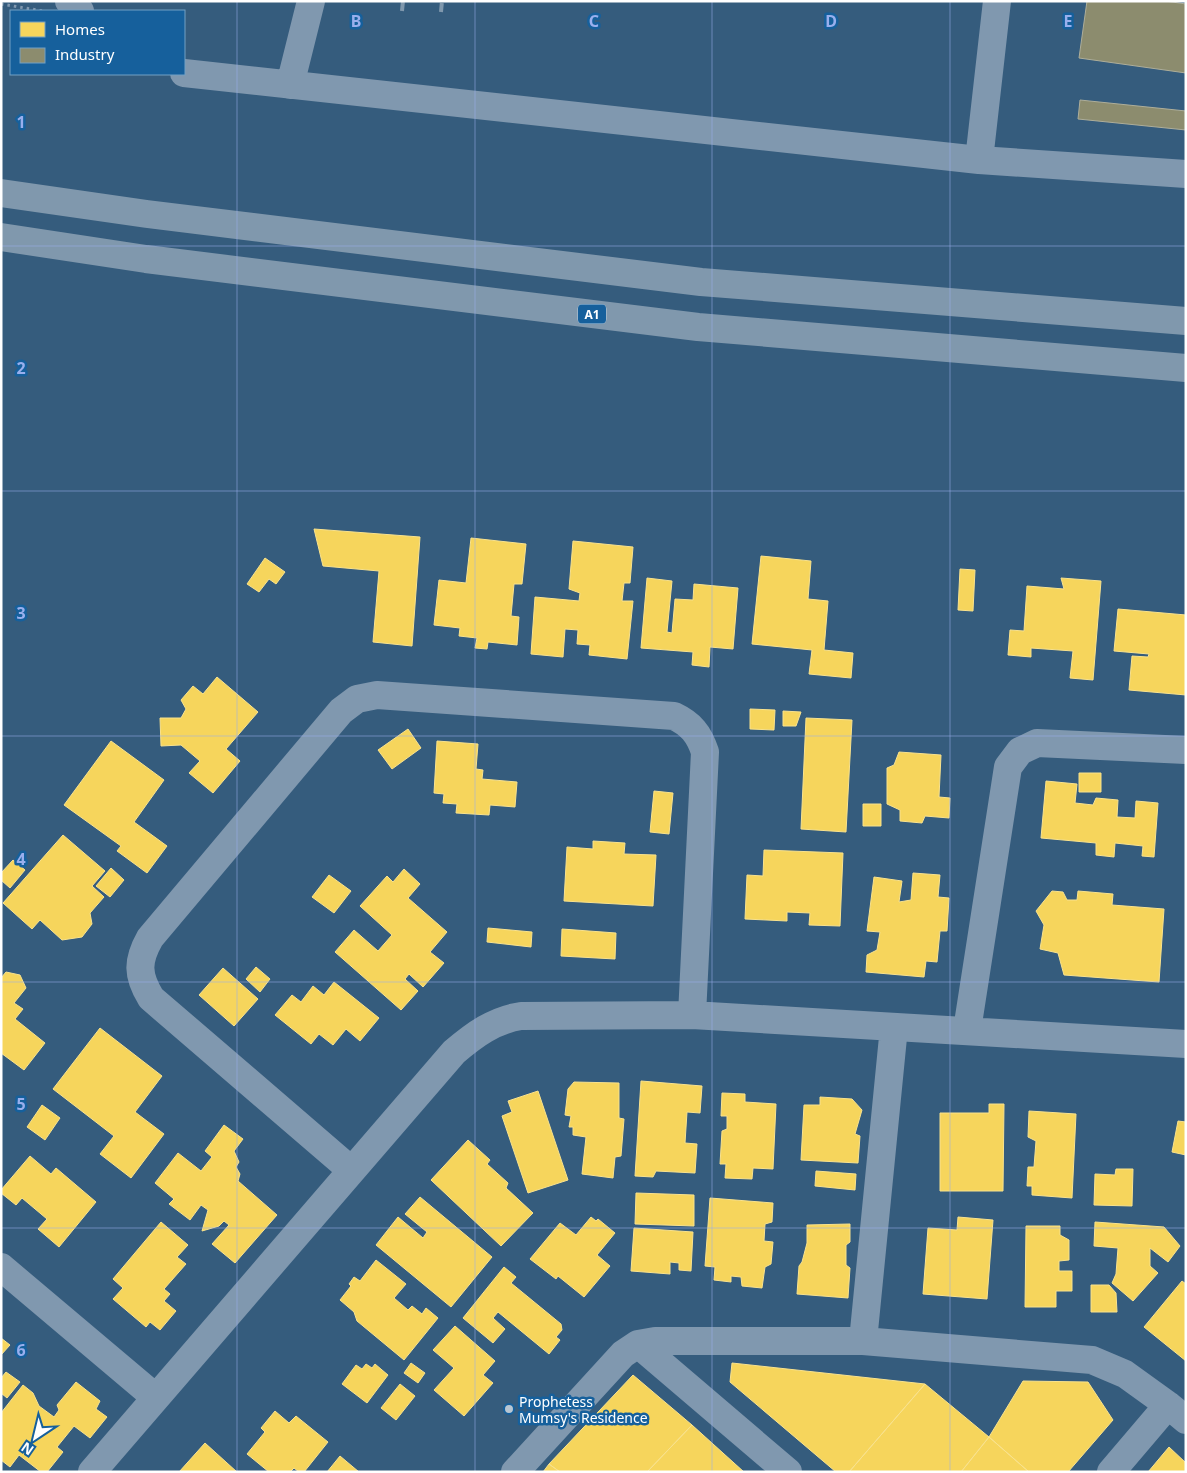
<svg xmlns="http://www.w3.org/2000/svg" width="1187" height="1473" viewBox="0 0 1187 1473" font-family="'Noto Sans',sans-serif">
<rect width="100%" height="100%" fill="#355c7d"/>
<!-- homes -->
<path fill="#f6d55c" stroke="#f9e28d" d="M314 529 420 537 412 646 373 642 379 571 323 566Z
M471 538 526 544 522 584H514L511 616 519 617 517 645 488 642 487 649 475 648 477 638 459 636 460 628 434 625 439 580 466 583Z
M573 541 633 547 630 583H624L622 601H633L627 659 589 655 590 645 577 644 578 630 565 629 563 657 531 654 535 597 579 601 580 593 569 589Z
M761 556 811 561 808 599 828 601 824 650 853 653 851 678 809 674 812 650 752 644Z
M265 558 285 572 276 584 269 579 259 592 247 584Z
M960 569 975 570 973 611 958 610Z
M647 578 672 581 667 632 672 633 675 599 693 600 694 584 738 588 733 649 710 647 709 667 692 665 693 652 641 648Z
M1061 578 1101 581 1093 680 1070 678 1073 651 1031 648V657L1008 655 1010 630 1024 631 1027 586 1064 589Z
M1118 609 1186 615V695L1129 690 1132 656 1148 657 1149 654 1114 651Z
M217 677 258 712 226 749 240 761 213 793 189 773 200 761 181 745 161 746 160 718H181L186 709 181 700 193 686 203 694Z
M750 709 775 710 774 730 750 729Z
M783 711 801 712 796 726H783Z
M806 718 852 720 846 832 801 829Z
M408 729 421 748 392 769 378 750Z
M111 741 164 780 134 822 167 846 147 873 117 851 121 846 64 805Z
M437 741 478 744 476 769 483 770 482 779 517 782 515 807 490 805 489 815 456 813 457 804 443 803 444 794 434 793Z
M899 752 941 755 939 797 950 798 949 818 925 816 922 823 900 821V810L887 804V768L894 765Z
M1079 773H1101V792H1079Z
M1046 781 1077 784 1075 803 1093 805 1096 798 1118 800 1117 817 1135 818 1136 801 1158 803 1154 857 1142 856 1143 846 1115 843 1114 857 1096 855V843L1041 838Z
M654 791 673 793 669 834 650 832Z
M863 804H881V826H863Z
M63 835 105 871 92 886 104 897 90 913 92 924 82 937 62 940 40 920 32 929 3 903Z
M593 841 625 843 624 854 656 855 653 906 564 901 567 847 593 849Z
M764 850 843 853 840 926 809 925 810 913 787 912V921L745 919 747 875 763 876Z
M13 860 25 870 10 888 1 880V873Z
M111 868 124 880 110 897 96 886Z
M404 869 420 884 408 898 447 932 430 952 444 963 423 987 409 974 405 979 418 991 401 1010 335 952 354 930 378 951 392 935 360 906 387 876 393 882Z
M913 873 940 875 938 897 949 898 947 931H940L937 962 926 961 924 977 866 972 867 955 877 950 880 932 867 931 874 877 902 881 899 902 911 900Z
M329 875 351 891 334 913 312 897Z
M1052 891 1063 892 1067 900H1077L1078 891 1113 894 1112 905 1164 909 1159 982 1064 975 1058 953 1040 949 1044 925 1036 911Z
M488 928 532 932 531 947 487 942Z
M562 929 616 933 615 959 561 956Z
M256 967 270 979 260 992 246 979Z
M223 968 258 999 234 1026 199 995Z
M6 972 20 975 26 988 14 1003 23 1009 15 1019 45 1043 24 1070 1 1053V978Z
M334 982 379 1018 360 1041 346 1029 333 1045 319 1034 311 1044 275 1015 292 995 301 1002 313 986 324 995Z
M100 1028 162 1076 135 1112 164 1134 131 1178 100 1154 114 1136 53 1089Z
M641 1081 702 1086 700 1113 687 1112 685 1143 697 1144 695 1173 656 1171 653 1177 635 1176Z
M574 1082 619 1083V1118L624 1119 621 1156 615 1157 613 1178 582 1174 586 1137 573 1135V1127H569L571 1116 565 1115 568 1089Z
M538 1091 568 1180 528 1193 502 1116 512 1112 508 1101Z
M722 1093 745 1094V1102L776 1104 773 1169 753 1168 752 1179 725 1178 726 1164H720L722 1131 727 1129V1116H721Z
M820 1097 852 1099 862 1110 855 1134 860 1136 858 1163 801 1160 804 1105H820Z
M989 1104H1004L1003 1191H940V1113H989Z
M42 1105 60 1118 45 1140 27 1127Z
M1029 1111 1076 1114 1072 1198 1032 1195V1186H1027L1028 1167H1034L1036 1141 1028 1137Z
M1178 1121 1186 1122V1155L1172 1152Z
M224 1125 243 1139 234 1151 239 1162 236 1167 240 1174 238 1181 277 1215 235 1263 212 1244 229 1225 224 1221 219 1226 202 1231 208 1210 201 1205 190 1220 169 1204 174 1199 155 1183 178 1153 201 1171 212 1157 205 1151Z
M468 1140 490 1160 487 1164 508 1183 506 1188 533 1213 501 1246 431 1180Z
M30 1156 51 1174 56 1168 96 1202 59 1247 38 1229 47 1219 22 1198 16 1205 1 1193V1190Z
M1116 1169H1133L1132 1206 1094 1205 1095 1174 1115 1175Z
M816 1171 856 1174 855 1190 815 1186Z
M636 1193 694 1195V1226L635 1224Z
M420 1197 492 1257 451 1307 376 1245 398 1217 423 1238 427 1232 405 1214Z
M710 1198 773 1203 772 1222 765 1224 764 1241 773 1242 771 1264 765 1267 762 1288 742 1286 741 1277 731 1276V1282L714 1280 715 1267 705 1266Z
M591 1217 596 1221 598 1219 615 1233 597 1255 610 1266 584 1297 558 1276 556 1279 530 1259 560 1223 576 1235Z
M958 1217 993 1220 987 1299 923 1294 928 1228 957 1230Z
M161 1222 188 1245 177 1257 186 1264 164 1289 170 1294 164 1301 176 1311 160 1330 150 1322 146 1327 113 1299 123 1288 113 1279Z
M1095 1222 1164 1227 1180 1246 1168 1262 1150 1248V1266L1158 1273 1133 1301 1112 1283 1116 1274 1118 1248 1094 1246Z
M850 1224V1242L846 1245V1265L850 1268 848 1298 797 1294 799 1266 802 1262 807 1243V1225Z
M1026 1226H1060V1235L1069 1240V1260L1059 1261V1271H1072V1291H1056V1307H1025Z
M634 1228 693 1232 691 1271 679 1270V1263L670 1262V1274L631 1271Z
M376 1260 406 1284 394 1298 408 1310 412 1306 422 1314 426 1308 438 1318 404 1360 357 1321 354 1312 340 1300 351 1286 349 1284 354 1277 360 1281Z
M504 1267 516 1277 511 1283 561 1324 562 1330 556 1337 560 1340 549 1354 498 1312 493 1318 505 1329 493 1343 463 1318Z
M1182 1281 1186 1284V1361L1144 1327Z
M1091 1285H1109L1116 1293 1117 1312H1091Z
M455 1326 495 1361 483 1375 493 1383 464 1416 434 1390 454 1368 433 1350Z
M1 1338 10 1345 1 1355Z
M411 1363 425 1373 418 1383 404 1373Z
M732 1363 925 1384 849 1472H836L730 1382Z
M366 1364 372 1368 375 1364 388 1375 367 1403 342 1384 356 1365 362 1369Z
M6 1372 20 1382 7 1398 1 1393V1378Z
M633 1375 692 1425 647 1472H560L549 1464Z
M1023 1381 1088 1382 1113 1420 1068 1472H1029L989 1437Z
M76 1382 100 1401 96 1409 107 1417 90 1438 74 1426 57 1447 63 1452 47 1472H41L19 1455 10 1467 1 1460V1413L23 1385 33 1393 39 1406 54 1417 59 1410 57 1405Z
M400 1384 415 1396 396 1420 381 1408Z
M925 1384 989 1437 961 1472H849Z
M275 1411 289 1423 296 1416 328 1442 304 1472H299L294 1468 290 1472H269L247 1454 265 1432 261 1428Z
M692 1425 744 1472H647Z
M989 1437 1029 1472H961Z
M205 1443 237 1472H179Z
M1169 1447 1186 1463V1472H1148Z
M340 1456 359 1472H327Z
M549 1464 560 1472H543Z"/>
<!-- industry -->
<path fill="#8c8c6e" stroke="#aeae9a" d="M1087 1H1165L1186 4V73L1079 58Z
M1080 100 1186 111V130L1078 119Z"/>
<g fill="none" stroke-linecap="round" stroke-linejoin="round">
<!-- path -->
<path stroke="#8098af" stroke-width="3" stroke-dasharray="2.5 4" stroke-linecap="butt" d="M1 4 43 11"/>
<!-- minor -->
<path stroke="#8098af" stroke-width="28" d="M69 1 80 11
M184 73 979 160 1186 174
M290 85 311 1
M979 160 997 1
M967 1030 1008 767 1020 751 1037 743 1186 750
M351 1170 151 998C137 975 137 961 150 938L341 711 357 699 377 695 674 716C691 724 699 734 705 752L692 1015
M1 1267 155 1397
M863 1341 894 1027
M638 1344 788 1472
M92 1472 454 1052C474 1035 494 1020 521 1016L692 1015 1186 1044
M515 1472 623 1354 638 1344 655 1341H863L1092 1360 1125 1374 1168 1405 1186 1420
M1111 1472 1168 1405"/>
<!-- highway -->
<path stroke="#8098ad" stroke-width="28" d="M1 193 147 214 701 282 1186 321
M1 237 146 259 698 327 1186 368"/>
<!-- rail -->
<path stroke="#8098ad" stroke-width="4" stroke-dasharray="9 4" stroke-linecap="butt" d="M402 11 403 1
M441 12 442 1"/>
</g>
<!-- grid -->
<path fill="none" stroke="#99afed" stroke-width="1" stroke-opacity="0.55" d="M237 1V1472M475 1V1472M712 1V1472M950 1V1472M1 246H1186M1 491H1186M1 736H1186M1 982H1186M1 1228H1186"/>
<!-- markers -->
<circle fill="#b8c6d2" stroke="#16609c" stroke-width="2" cx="509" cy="1409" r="5"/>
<g text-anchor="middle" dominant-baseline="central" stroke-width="5" stroke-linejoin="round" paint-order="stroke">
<!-- shield labels -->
<rect fill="#16609c" stroke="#b9cfe1" stroke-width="1" x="578" y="304.5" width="28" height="19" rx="4"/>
<g font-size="12" font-weight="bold" fill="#fff">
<text x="592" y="314">A1</text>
</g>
<!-- poi labels -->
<g font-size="14" fill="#fff" stroke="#16609c" text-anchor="start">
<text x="519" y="1401">Prophetess<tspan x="519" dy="16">Mumsy's Residence</tspan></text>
</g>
</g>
<g font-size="16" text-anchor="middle" font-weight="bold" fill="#99afed" stroke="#16609c" stroke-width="5" stroke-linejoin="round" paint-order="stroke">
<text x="356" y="27">B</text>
<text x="594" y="27">C</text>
<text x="831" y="27">D</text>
<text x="1068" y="27">E</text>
<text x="21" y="128">1</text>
<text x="21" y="374">2</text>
<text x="21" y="619">3</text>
<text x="21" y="865">4</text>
<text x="21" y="1110">5</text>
<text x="21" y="1356">6</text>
</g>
<!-- border -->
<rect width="1187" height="1473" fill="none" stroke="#ffffff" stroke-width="5"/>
<!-- legend -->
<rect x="10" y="10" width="175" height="65" fill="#16609c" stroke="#73a0c4"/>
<rect x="20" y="22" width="25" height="15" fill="#f6d55c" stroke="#73a0c4"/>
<text x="55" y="35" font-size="15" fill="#ffffff">Homes</text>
<rect x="20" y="48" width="25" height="15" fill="#8c8c6e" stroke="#73a0c4"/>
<text x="55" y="60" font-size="15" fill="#ffffff">Industry</text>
<!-- north arrow -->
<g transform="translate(35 1438) rotate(215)" stroke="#16609c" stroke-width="4" paint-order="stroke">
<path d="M0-4L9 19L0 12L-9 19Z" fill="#ffffff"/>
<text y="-8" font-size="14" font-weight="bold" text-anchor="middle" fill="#ffffff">N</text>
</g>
</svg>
